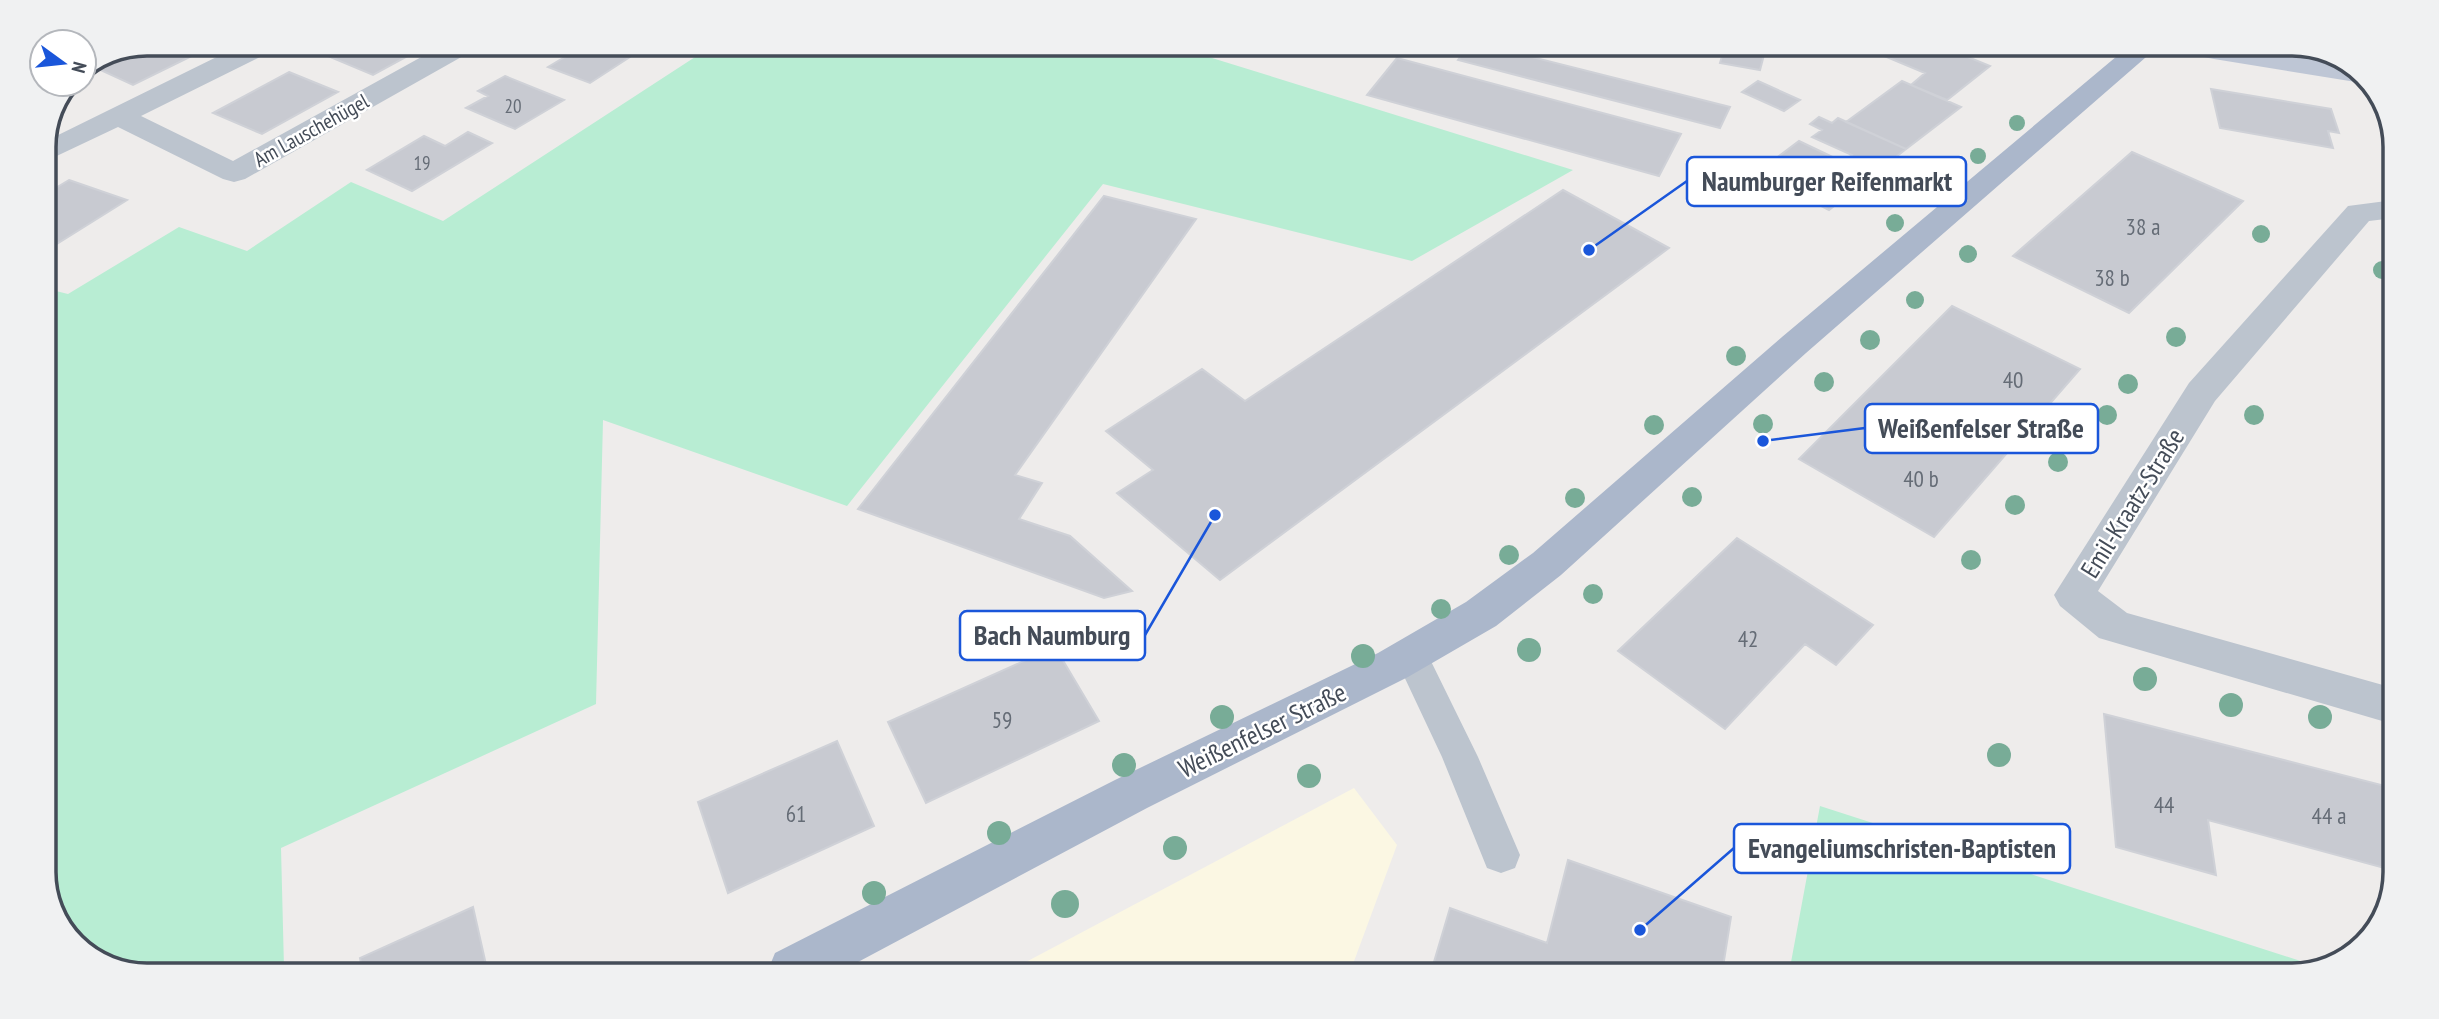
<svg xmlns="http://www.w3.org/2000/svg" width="2439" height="1019" viewBox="0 0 2439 1019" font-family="'PT Sans Narrow',sans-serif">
<rect width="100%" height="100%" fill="#eeeceb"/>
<!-- commercial -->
<path fill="#fbf7e3" d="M1354 788 1397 845 1350 972 1009 971Z"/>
<!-- green -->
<path fill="#b8edd3" d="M712 46 1164 47 1212 58 1573 170 1412 261 1103 184 847 506 603 420 596 704 281 848 284 968H108L65 935 44 879V288L68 294 179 227 247 251 351 182 443 221Z
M1820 806 2319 967 2293 975 1789 973Z"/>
<!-- building -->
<path fill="#c8cad1" stroke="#cfd1d7" stroke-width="2" d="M147 44H216L133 85 92 66Z
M337 44 428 45 373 75 321 53Z
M573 45H614L636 53 590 83 548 67 573 52 566 50Z
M1467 48 1500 49 1730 107 1720 128 1458 60Z
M1724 49 1765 51 1760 70 1720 63Z
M1886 50H1951L1990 66 1947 100 1911 85 1925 73 1882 55Z
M1397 58 1681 134 1659 176 1367 95Z
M289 72 338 92 262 134 213 113Z
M505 76 564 100 515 129 466 108 488 96 478 91Z
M1758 81 1800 100 1784 111 1742 92Z
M1902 81 1961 107 1906 149 1846 122Z
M2211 89 2331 109 2339 133 2328 131 2333 148 2220 128Z
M1819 117 1832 123 1838 118 1906 149 1872 176 1843 162 1852 155 1812 137 1822 130 1810 124Z
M468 132 492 143 412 191 367 170 424 136 445 146Z
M1799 141 1843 162 1872 176 1829 210 1796 193 1789 199 1748 179Z
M2132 152 2243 201 2129 313 2013 256Z
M69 180 127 200 44 252V195Z
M1563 190 1669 248 1220 580 1117 493 1153 470 1106 431 1202 369 1245 401Z
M1104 196 1196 219 1015 475 1042 483 1019 519 1070 536 1132 591 1104 598 858 509Z
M1952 306 2080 369 1934 537 1799 459Z
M1737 538 1873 625 1836 665 1805 644 1725 729 1618 651Z
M1055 647 1099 721 926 803 888 722Z
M2104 714 2389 787 2388 869 2208 820 2216 875 2116 847Z
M837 741 874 826 728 893 698 802Z
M1568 860 1731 917 1722 973 1431 972 1450 908 1547 943Z
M473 907 487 969 362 968 360 958Z"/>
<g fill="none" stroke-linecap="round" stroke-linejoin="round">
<!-- lane -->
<path fill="#bcc4ce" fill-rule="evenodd" d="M1411 641 1423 645 1478 757 1520 855 1515 868 1501 873 1487 868 1442 757 1394 655 1399 645Z"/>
<!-- street -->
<path fill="#bcc4ce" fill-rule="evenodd" d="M243 44H277L274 50 141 116 233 161 443 45H476L472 51 245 179 234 182 223 179 118 127 44 162V142Z
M2394 200V218L2369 221 2215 401 2098 591 2127 613 2390 687 2389 723 2099 638 2060 606 2054 595 2189 383 2348 206Z"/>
<!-- secondary -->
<path fill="#bec6d5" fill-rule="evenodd" d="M2200 51H2266L2348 64 2370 81 2362 83 2214 59 2204 57Z"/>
<!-- primary -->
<path fill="#abb7cb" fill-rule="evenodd" d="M2123 51H2153L1806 353 1561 575 1496 626 1408 677 1147 808 843 970H768L775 953 1115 780 1378 653 1466 602 1533 553 1782 337Z"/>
</g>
<!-- trees -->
<g fill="#78ac97">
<circle cx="2017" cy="123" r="8"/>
<circle cx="1978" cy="156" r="8"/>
<circle cx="1895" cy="223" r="9"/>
<circle cx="2261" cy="234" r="9"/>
<circle cx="1968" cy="254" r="9"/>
<circle cx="2382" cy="270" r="9"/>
<circle cx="1915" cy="300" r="9"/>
<circle cx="2176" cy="337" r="10"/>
<circle cx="1870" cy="340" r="10"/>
<circle cx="1736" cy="356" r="10"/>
<circle cx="1824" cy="382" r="10"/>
<circle cx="2128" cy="384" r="10"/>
<circle cx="2107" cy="415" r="10"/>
<circle cx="2254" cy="415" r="10"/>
<circle cx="1763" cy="424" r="10"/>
<circle cx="1654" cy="425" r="10"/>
<circle cx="2058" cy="462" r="10"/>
<circle cx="1692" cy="497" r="10"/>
<circle cx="1575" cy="498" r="10"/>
<circle cx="2015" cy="505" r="10"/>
<circle cx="1509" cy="555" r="10"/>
<circle cx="1971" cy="560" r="10"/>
<circle cx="1593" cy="594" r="10"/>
<circle cx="1441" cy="609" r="10"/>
<circle cx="1529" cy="650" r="12"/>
<circle cx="1363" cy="656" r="12"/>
<circle cx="2145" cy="679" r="12"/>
<circle cx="2231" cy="705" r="12"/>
<circle cx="1222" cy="717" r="12"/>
<circle cx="2320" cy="717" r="12"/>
<circle cx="1999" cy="755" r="12"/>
<circle cx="1124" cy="765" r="12"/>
<circle cx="1309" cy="776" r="12"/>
<circle cx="999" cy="833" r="12"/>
<circle cx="1175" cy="848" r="12"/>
<circle cx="874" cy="893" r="12"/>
<circle cx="1065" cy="904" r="14"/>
</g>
<g text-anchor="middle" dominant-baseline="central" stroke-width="5" stroke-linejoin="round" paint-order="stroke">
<!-- far-number labels -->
<g font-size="19" fill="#656c76">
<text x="513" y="106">20</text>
<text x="422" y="163">19</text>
</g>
<!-- far-street labels -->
<g font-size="21" fill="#444c58" stroke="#fff">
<text transform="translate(311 130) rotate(-29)">Am Lauschehügel</text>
</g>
<!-- number labels -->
<g font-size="23" fill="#656c76">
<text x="2143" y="226">38 a</text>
<text x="2112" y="277">38 b</text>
<text x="2013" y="379">40</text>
<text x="1921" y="478">40 b</text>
<text x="1748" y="638">42</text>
<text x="1002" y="719">59</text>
<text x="2164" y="804">44</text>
<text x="796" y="813">61</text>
<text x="2329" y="815">44 a</text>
</g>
<!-- street labels -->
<g font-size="26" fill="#444c58" stroke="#fff">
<text transform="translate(2132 503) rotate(-58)">Emil-Kraatz-Straße</text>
<text transform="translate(1262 730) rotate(-26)">Weißenfelser Straße</text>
</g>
</g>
<!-- crop -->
<path d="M0 0H2439V1019H0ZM147 56H2292A91 91 0 0 1 2383 147V872A91 91 0 0 1 2292 963H147A91 91 0 0 1 56 872V147A91 91 0 0 1 147 56Z" fill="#f0f1f2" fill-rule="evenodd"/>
<path fill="none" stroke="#444c58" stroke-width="3.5" d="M147 56H2292A91 91 0 0 1 2383 147V872A91 91 0 0 1 2292 963H147A91 91 0 0 1 56 872V147A91 91 0 0 1 147 56Z"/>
<!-- callouts -->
<path fill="none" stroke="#1a56da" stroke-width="2.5" d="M1589 250L1687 181M1763 441L1865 428M1215 515L1145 635M1640 930L1734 848"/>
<g fill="#1a56da" stroke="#fff" stroke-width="2.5">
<circle cx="1589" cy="250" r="7"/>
<circle cx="1763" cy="441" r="7"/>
<circle cx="1215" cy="515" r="7"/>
<circle cx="1640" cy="930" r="7"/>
</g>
<g fill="#fff" stroke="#1a56da" stroke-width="2.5">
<rect x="1687" y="157" width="279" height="49" rx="7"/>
<rect x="1865" y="404" width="233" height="49" rx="7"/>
<rect x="960" y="611" width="185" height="49" rx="7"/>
<rect x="1734" y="824" width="336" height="49" rx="7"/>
</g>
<g font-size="28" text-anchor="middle" font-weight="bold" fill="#444c58">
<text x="1827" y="191">Naumburger Reifenmarkt</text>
<text x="1981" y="438">Weißenfelser Straße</text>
<text x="1052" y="645">Bach Naumburg</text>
<text x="1902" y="858">Evangeliumschristen-Baptisten</text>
</g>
<!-- north arrow -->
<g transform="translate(63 63) rotate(105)"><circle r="33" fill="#ffffff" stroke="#b4b7bc" stroke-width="2"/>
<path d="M0-5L12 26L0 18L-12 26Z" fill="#1a56da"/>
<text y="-10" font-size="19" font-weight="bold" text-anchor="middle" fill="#444c58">N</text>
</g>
</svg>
